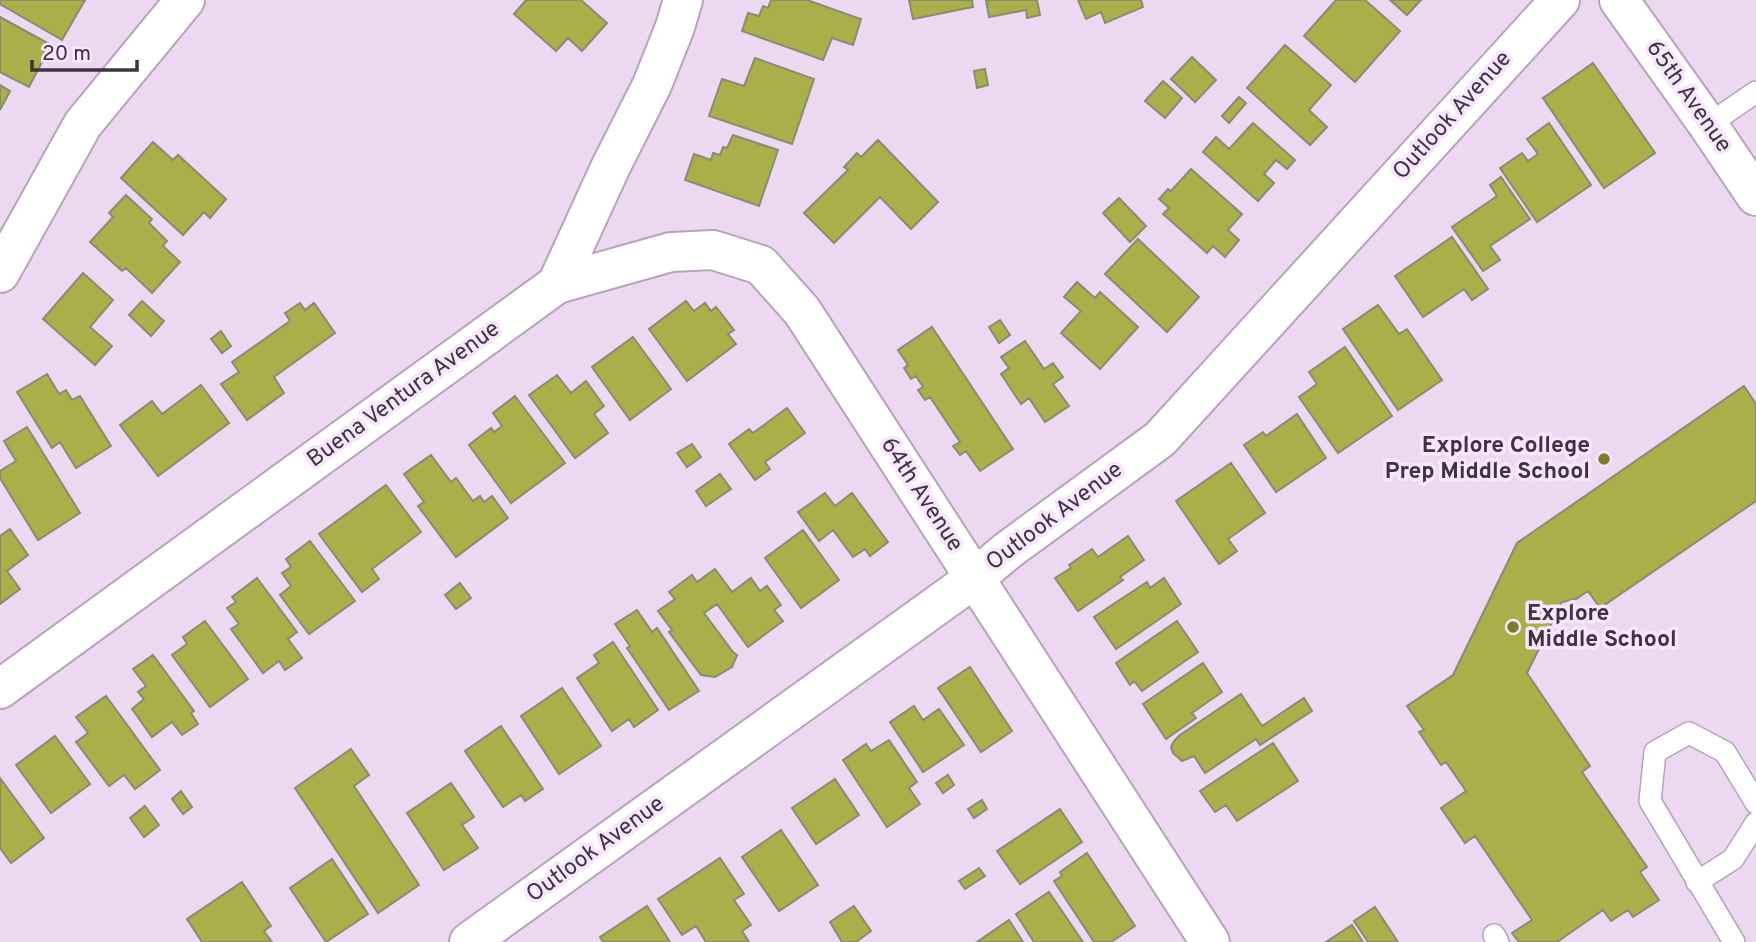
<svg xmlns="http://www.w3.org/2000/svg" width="1756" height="942" viewBox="0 0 1756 942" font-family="Overpass,sans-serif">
<rect width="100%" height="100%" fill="#ecd8f0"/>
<!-- building -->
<path fill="#a9b049" stroke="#898c71" stroke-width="2" d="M0 0H85L62 40 0 4Z
M526 0H581L607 23 582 51 568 38 556 51 514 14Z
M771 0H807L861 19 853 45 832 38 823 60 742 31 748 13 759 16 763 6 768 8Z
M909 0H972L973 7 913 19Z
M986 0H1037L1040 15 1027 18 1026 10 989 17Z
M1078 0H1141L1143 7 1105 23 1101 12 1086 19Z
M1336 0H1365L1400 31 1355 82 1304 36Z
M1390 0H1421L1407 15Z
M0 17 51 45 29 87 0 72Z
M1285 45 1331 85 1309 110 1327 127 1310 145 1247 88Z
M1192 57 1216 80 1195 102 1171 79Z
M755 58 814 79 792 144 709 116 722 79 744 86Z
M1593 63 1655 153 1604 188 1543 98Z
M985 69 988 85 977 88 974 71Z
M1163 81 1182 98 1165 118 1145 101Z
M0 85 10 91 0 110Z
M1239 97 1246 103 1229 123 1222 116Z
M1253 123 1295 160 1287 169 1276 160 1264 174 1274 183 1258 201 1203 152 1216 137 1229 149Z
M1549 123 1591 185 1537 222 1500 168 1522 153 1528 161 1538 154 1527 139Z
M733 135 778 150 759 206 685 180 694 154 711 160 713 153 720 155 723 147 727 148Z
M878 140 938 202 911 229 880 197 834 243 804 213 848 170 844 167 857 153 861 157Z
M153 142 173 160 178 155 226 199 210 218 204 212 183 235 121 178Z
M1191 169 1242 214 1228 230 1239 240 1225 257 1213 246 1207 253 1163 214 1169 208 1159 199 1168 189 1171 191Z
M1501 177 1530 219 1490 246 1500 260 1483 271 1452 227 1497 196 1490 185Z
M126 195 152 219 149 223 167 241 163 246 180 262 152 293 126 268 122 271 90 242 113 217 109 213Z
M1119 198 1146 226 1130 242 1103 213Z
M1452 237 1488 289 1472 300 1464 289 1423 317 1395 276Z
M1138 239 1199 297 1167 332 1105 274Z
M83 273 113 300 90 327 112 346 95 365 43 319Z
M1077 282 1095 298 1100 292 1138 327 1100 369 1061 333 1081 311 1064 297Z
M142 301 164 321 151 336 129 315Z
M686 301 694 311 705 303 711 311 716 307 734 330 728 334 736 344 687 381 649 329Z
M300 303 305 310 314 303 335 333 274 377 284 393 247 420 221 384 239 372 232 362 290 321 285 313Z
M1378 305 1399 334 1407 329 1442 380 1398 410 1343 329Z
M1000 320 1010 335 999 343 989 327Z
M932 327 1013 449 980 471 966 451 960 455 953 446 960 442 930 397 925 400 918 390 923 387 916 376 911 379 904 368 908 365 898 350Z
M221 331 231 346 222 353 211 339Z
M633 337 671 389 630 420 592 367Z
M1025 341 1044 369 1053 363 1063 377 1053 384 1069 406 1045 422 1029 398 1021 404 1001 374 1009 368 1001 357Z
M1345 347 1392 416 1338 453 1299 397 1317 384 1309 372Z
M47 374 59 394 66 390 72 400 80 396 111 446 76 468 60 442 52 448 17 392Z
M557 375 571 393 586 381 604 406 594 414 608 433 575 458 529 395Z
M201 385 229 423 158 476 120 425 152 401 162 414Z
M1744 386 1756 404V501L1600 608 1588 591 1576 599 1562 602 1527 673 1590 766 1582 772 1647 867 1640 872 1659 900 1633 917 1628 910 1611 921 1603 910 1557 942H1519L1512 933 1532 920 1475 836 1465 843 1441 808 1466 791 1446 762 1441 765 1419 732 1424 730 1407 706 1453 675 1517 543Z
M515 396 565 463 511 503 469 445 491 428 494 432 502 426 493 413Z
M787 408 805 433 765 462 770 469 755 480 729 444 749 429 753 433Z
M1297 414 1326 458 1276 492 1244 445 1263 432 1266 436Z
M27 427 80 513 38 540 0 478V471L16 461 4 441Z
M692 444 701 457 687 467 677 453Z
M431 455 451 482 456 478 473 501 480 496 484 502 492 496 508 518 456 557 418 506 424 502 404 474Z
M1231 463 1265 513 1228 539 1237 551 1219 564 1176 501Z
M720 474 731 489 706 506 696 491Z
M386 485 421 532 372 569 379 579 362 592 319 534Z
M825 493 835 506 852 493 888 542 870 556 865 549 853 557 833 530 819 541 798 512Z
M10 529 28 555 7 571 20 589 0 604V536Z
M803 530 839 580 801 608 765 558Z
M1128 536 1144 560 1120 577 1123 580 1078 611 1055 578 1071 568 1069 565 1092 549 1098 557Z
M310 541 355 601 309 634 280 595 291 586 282 573 291 567 286 559Z
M715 569 732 592 751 578 760 591 767 586 781 605 774 610 783 621 748 647 717 604 704 613 733 652 737 655 732 667 715 677 701 675 669 632 672 630 658 611 675 599 669 592 692 575 697 582Z
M257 578 297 632 288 639 302 658 285 670 279 661 263 673 231 629 239 624 227 608 236 602 232 597Z
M1164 578 1181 604 1116 649 1094 617 1147 582 1150 588Z
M460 583 471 598 456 609 445 595Z
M637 610 652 632 657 628 699 691 669 710 627 648 630 646 615 624Z
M205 621 248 679 210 707 172 655 187 644 183 637Z
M1177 621 1198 652 1142 691 1134 681 1130 685 1116 663Z
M613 642 658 710 634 727 629 719 612 731 577 678 599 663 594 655Z
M153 655 194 711 191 713 198 724 182 735 172 722 152 737 132 709 144 699 138 692 146 686 133 669Z
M1203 663 1222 692 1192 713 1196 718 1166 739 1143 704Z
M970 667 1012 731 981 752 938 688Z
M562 688 601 746 559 774 521 716Z
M1241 694 1262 726 1304 698 1312 711 1260 745 1256 739 1205 773 1194 756 1182 761 1173 753 1171 747 1174 741 1180 735Z
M106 696 160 770 135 789 124 775 109 786 76 742 88 733 76 717Z
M914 706 923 720 939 709 964 745 923 772 890 722Z
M501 726 543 789 525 801 521 795 503 807 465 751Z
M55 736 90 784 51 813 16 765Z
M889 740 917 782 909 788 920 804 887 827 843 760 866 744 871 751Z
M1273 743 1298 781 1237 821 1226 805 1215 812 1200 791Z
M351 749 369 775 354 786 419 885 378 913 295 788Z
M948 775 954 785 943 793 936 783Z
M0 778 44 838 11 863 0 848Z
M835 779 859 815 816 844 792 808Z
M451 783 474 817 462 825 478 848 444 870 407 813Z
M181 791 192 807 183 814 172 799Z
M982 800 987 809 974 818 968 809Z
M145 806 159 825 144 837 130 818Z
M1060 809 1082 842 1020 884 997 851Z
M781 830 818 885 779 911 742 857Z
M1087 853 1135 926 1111 942H1094L1054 881 1062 876 1060 872Z
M720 858 744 894 734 900 751 925 742 931 749 942H706L696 926 682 935 658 899Z
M332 859 368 914 326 942 290 888Z
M979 868 985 876 965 889 959 881Z
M242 882 271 926 264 931 272 942H202L187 919Z
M1049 892 1083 942H1034L1016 914Z
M647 906 670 942H603L600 937Z
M854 906 871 931 856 942H842L830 922Z
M1375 907 1398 942H1368L1354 921Z
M1009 920 1023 942H977Z
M1352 925 1363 942H1326Z"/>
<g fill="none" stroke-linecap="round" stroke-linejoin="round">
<!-- lane casing -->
<g stroke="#b7a3ba" stroke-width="24">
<path id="lane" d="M1708 125 1756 92
M1697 882 1733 859 1756 823
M1494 935 1498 942
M1734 942 1650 801 1655 752 1689 733 1725 752 1756 803"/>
</g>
<!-- street casing -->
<g stroke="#b7a3ba" stroke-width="42">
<path id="street" d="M1619 0 1708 125 1756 196
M0 273 83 124 185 0
M557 284 671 252 713 250 761 265 802 311 1210 942
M0 689 557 284 611 166 652 85 675 27 683 0
M469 942 975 578 1007 551 1160 439 1560 0"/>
</g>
<!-- lane -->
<use href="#lane" stroke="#fff" stroke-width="21"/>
<!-- street -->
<use href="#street" stroke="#fff" stroke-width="38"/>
</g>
<!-- markers -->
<g fill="#797f29" stroke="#f9e5fd" stroke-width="2.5">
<circle cx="1604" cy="459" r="7"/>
<circle cx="1513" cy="627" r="7"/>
</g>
<g text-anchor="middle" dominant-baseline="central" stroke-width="7" stroke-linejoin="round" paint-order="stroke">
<!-- street labels -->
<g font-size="23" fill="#3c343e" stroke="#f9e5fd">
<text transform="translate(1688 97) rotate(55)">65th Avenue</text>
<text transform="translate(1453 116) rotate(-48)">Outlook Avenue</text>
<text transform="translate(404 395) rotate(-36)">Buena Ventura Avenue</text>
<text transform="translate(921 495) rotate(57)">64th Avenue</text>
<text transform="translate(1055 517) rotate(-37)">Outlook Avenue</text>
<text transform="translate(596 850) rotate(-36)">Outlook Avenue</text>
</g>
<!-- poi labels -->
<g font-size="23" font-weight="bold" fill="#3c343e" stroke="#f9e5fd" text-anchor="end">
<text x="1590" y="446">Explore College<tspan x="1590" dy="26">Prep Middle School</tspan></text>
<text x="1527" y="614" text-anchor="start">Explore<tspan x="1527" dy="26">Middle School</tspan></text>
</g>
</g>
<!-- scale -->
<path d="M32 60v10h105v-10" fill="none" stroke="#3c343e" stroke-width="3.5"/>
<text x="42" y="60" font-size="21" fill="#3c343e" stroke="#f9e5fd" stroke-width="5" paint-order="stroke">20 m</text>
</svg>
